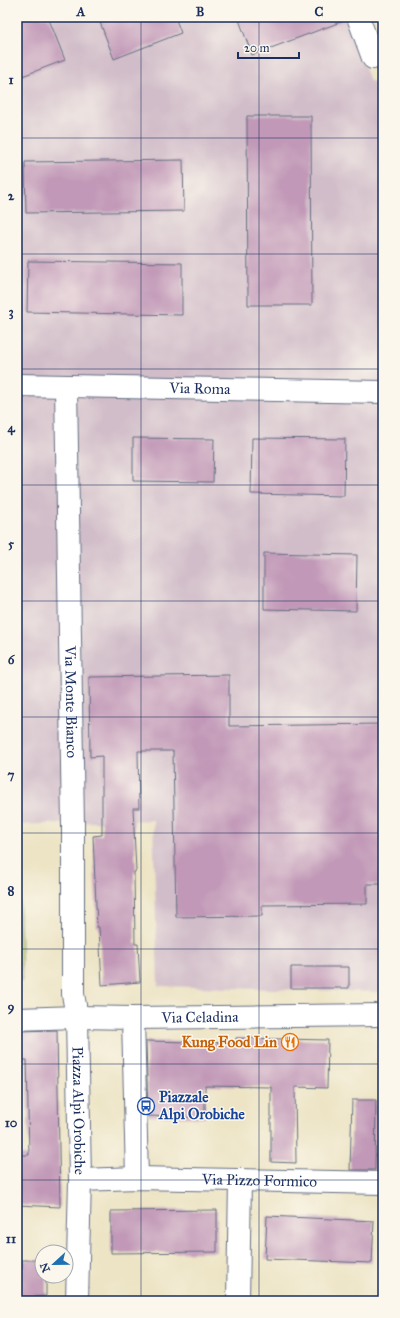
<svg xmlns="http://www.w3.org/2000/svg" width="400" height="1318" viewBox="0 0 400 1318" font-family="'IM FELL Great Primer',serif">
<rect width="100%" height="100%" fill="#fbf7ec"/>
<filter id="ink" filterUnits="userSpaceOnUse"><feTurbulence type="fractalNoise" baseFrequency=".025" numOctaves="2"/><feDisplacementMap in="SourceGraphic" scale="8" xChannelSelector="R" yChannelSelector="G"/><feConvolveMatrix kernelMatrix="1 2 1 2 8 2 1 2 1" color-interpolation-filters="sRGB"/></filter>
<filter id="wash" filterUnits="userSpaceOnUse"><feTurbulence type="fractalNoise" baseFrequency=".012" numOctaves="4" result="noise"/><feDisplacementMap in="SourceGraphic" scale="16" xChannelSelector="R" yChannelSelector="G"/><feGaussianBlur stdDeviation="0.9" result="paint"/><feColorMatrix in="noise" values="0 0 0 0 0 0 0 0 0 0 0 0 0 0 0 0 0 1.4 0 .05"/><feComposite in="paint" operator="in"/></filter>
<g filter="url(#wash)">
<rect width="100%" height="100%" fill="#ede4c5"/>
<!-- industrial -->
<path fill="#d1bdc9" d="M17 17H346L370 81 383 82V405H382L383 497V992L158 986 153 820 17 825Z"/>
<!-- green -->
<path fill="#c1d375" stroke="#6e816a" d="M17 844H18L22 981 17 982Z"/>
<g id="blocks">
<!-- building -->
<path fill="#c198b7" d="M17 17H48L65 60 17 78Z
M98 17H175L181 33 114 59Z
M238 17H346V20L252 55Z
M247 116H311L312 305H248Z
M183 160 184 211 26 213 25 162Z
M28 261 182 263V315L27 312Z
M133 438 214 439 213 482 133 481Z
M252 438 345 439 344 496 251 494Z
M264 553 357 555 356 611 264 609Z
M229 675V726L383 724V884H367V904L262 905V916L176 917 173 751H138L139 808H133L136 871 134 872 135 944H138L140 982 102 985 99 927H97L93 836 102 835V756L90 757 89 677Z
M291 967H349V988H291Z
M57 1030 60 1207 17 1205V1155H29L27 1060H17V1031Z
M236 1038 328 1040 327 1088 295 1087 296 1163 271 1162V1087L205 1086V1118L148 1116 146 1041 236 1043Z
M352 1100H376L375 1170H350Z
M217 1210V1252L111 1253V1211Z
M267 1216 374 1221 372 1263 265 1259Z
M22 1260H42V1276H46V1296L17 1297V1270L22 1269Z"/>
</g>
</g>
<g filter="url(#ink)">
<use href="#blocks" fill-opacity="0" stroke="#646e82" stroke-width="1"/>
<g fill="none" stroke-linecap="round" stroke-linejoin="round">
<!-- street casing -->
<g stroke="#646e82" stroke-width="24">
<g id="street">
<path d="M358 17 373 58"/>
<path id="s1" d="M17 385 383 392"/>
<path id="s2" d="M66 386 73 826V994L77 1017 80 1180 137 1178 383 1183"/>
<path d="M133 1018 137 1178"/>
<path id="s3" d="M17 1019 77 1017 133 1018 383 1015"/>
<path d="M77 1301 80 1180"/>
<path d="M238 1301 240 1180"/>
</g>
</g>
<!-- street -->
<use href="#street" stroke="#fff" stroke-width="22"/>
</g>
</g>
<!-- grid -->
<path fill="none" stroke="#1b2f5e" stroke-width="1" stroke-opacity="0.55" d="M141 17V1301M259 17V1301M17 138H383M17 254H383M17 369H383M17 485H383M17 601H383M17 717H383M17 833H383M17 949H383M17 1064H383M17 1180H383"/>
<!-- icons -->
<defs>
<g id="restaurant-ring" transform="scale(0.9)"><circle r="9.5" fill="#fbf7ec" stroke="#e8710a" stroke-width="1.5"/><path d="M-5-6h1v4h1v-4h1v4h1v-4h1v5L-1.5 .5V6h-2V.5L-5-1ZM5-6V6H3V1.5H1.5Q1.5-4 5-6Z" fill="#e8710a"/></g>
<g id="bus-ring" transform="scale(0.9)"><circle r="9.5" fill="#fbf7ec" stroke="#1a4fb4" stroke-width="1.5"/><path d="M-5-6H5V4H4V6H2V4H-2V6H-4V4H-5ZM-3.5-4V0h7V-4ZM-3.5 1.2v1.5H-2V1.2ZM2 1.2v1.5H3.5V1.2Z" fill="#1a4fb4"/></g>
</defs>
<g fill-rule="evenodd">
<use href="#restaurant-ring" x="290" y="1042"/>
<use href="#bus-ring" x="146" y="1106"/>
</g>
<g text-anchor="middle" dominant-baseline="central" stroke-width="3" stroke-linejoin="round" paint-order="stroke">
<!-- street labels -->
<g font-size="15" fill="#1b2f5e" stroke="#fbf7ec">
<text stroke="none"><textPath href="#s1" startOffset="183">Via Roma</textPath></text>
<text stroke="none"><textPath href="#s2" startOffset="316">Via Monte Bianco</textPath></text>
<text stroke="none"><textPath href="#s3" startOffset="183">Via Celadina</textPath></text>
<text stroke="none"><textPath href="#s2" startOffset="725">Piazza Alpi Orobiche</textPath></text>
<text stroke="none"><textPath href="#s2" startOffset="974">Via Pizzo Formico</textPath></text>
</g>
<!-- food labels -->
<g font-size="15" font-weight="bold" fill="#c56008" stroke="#fbf7ec" text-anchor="end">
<text x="277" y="1042">Kung Food Lin</text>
</g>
<!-- transit labels -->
<g font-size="15" font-weight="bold" fill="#164399" stroke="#fbf7ec" text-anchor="start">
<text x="159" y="1097">Piazzale<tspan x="159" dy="17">Alpi Orobiche</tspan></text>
</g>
</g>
<!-- margin -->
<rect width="400" height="1318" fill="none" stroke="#fbf7ec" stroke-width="44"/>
<!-- north arrow -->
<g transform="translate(54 1264) rotate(248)"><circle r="19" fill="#fbf7ec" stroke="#a1a7b3"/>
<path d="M0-3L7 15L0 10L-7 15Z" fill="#1f6fb2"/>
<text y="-6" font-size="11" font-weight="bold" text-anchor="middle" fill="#1b2f5e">N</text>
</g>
<!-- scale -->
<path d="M238 52v6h61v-6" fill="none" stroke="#1b2f5e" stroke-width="2"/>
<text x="244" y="52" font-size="12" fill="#1b2f5e" stroke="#fbf7ec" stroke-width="3" paint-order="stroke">20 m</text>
<rect x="22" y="22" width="356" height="1274" fill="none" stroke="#1b2f5e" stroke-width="1.5"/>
<g font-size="13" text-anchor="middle" font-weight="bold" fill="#1b2f5e">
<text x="81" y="16">A</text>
<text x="200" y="16">B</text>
<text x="319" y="16">C</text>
<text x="11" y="84">1</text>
<text x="11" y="200">2</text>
<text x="11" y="316">3</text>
<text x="11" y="432">4</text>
<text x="11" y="548">5</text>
<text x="11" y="664">6</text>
<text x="11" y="779">7</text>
<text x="11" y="895">8</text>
<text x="11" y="1011">9</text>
<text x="11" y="1127">10</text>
<text x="11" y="1243">11</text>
</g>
</svg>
